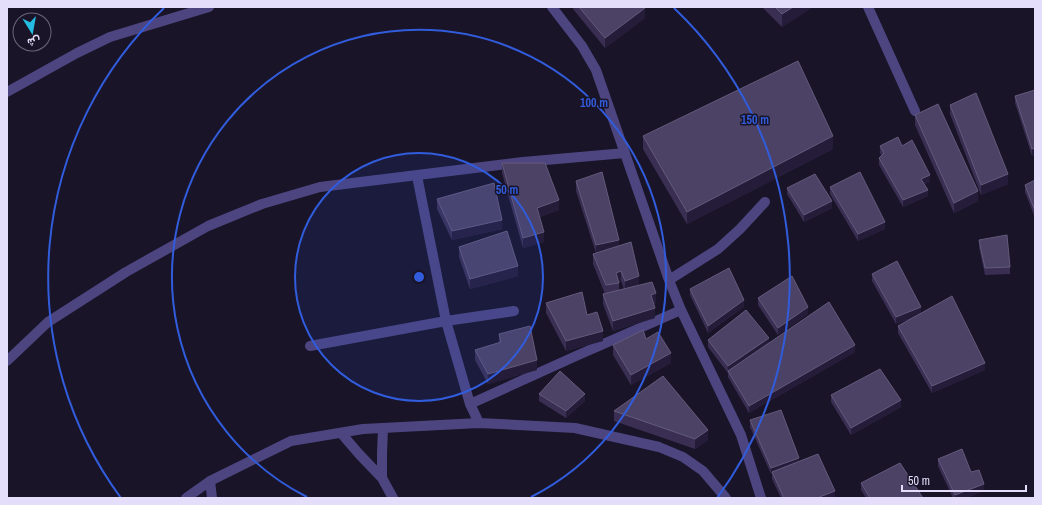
<svg xmlns="http://www.w3.org/2000/svg" width="1042" height="505" viewBox="0 0 1042 505" font-family="'Archivo Narrow',Vazirmatn,sans-serif">
<rect width="100%" height="100%" fill="#191427"/>
<g fill="none" stroke-linecap="round" stroke-linejoin="round">
<!-- minor -->
<path stroke="#4d4580" stroke-width="10" d="M552 7 582 46 596 70 669 280 681 310 741 435 761 498
M868 7 915 111
M7 92 77 53 110 37 209 7
M417 176 446 321 470 404 479 423
M669 280 718 249 740 229 765 202
M310 346 446 321 514 311
M7 361 48 322 126 272 208 226 262 204 320 187 523 162 625 153
M470 404 576 356 681 310
M341 433 359 454 382 478 393 498
M382 478V454L383 428
M210 481 212 498
M186 498 210 481 291 441 363 429 479 423 575 428 659 447 683 457 703 471 726 498"/>
</g>
<!-- wall -->
<path fill="#3a2f53" fill-rule="evenodd" d="M573 7H644L645 18 605 48 573 9Z
M762 7H813L782 27Z
M1035 90 1032 156 1015 103V96Z
M950 105 1008 184 981 195 950 114Z
M915 115 978 201 954 213 915 125Z
M643 136 833 149 687 224 643 149Z
M880 146H902L930 182 924 184 928 196 903 207 879 165V158L882 156 880 153Z
M502 163 559 210 540 217 544 242 523 248 502 173Z
M1035 180V218L1025 192V185Z
M576 181 619 246 639 286 656 303 654 304 655 318 613 331 603 304V294H605L593 264V254L596 253 576 191ZM621 281 624 289 619 290V282Z
M830 187 885 229 858 241 830 194Z
M787 188 832 208 804 222 787 194Z
M437 199 502 229 452 240 437 209Z
M979 240 1010 267V274L985 275 979 247Z
M459 247 518 276 470 289 459 257Z
M872 274 921 313 985 370 932 393 898 333V326L913 318 896 324 872 281Z
M690 289 744 307 708 333 690 295Z
M758 298 808 314 778 335 758 305Z
M546 303 587 315 603 341 566 351 546 313Z
M499 334 537 370 488 384 475 360V350L499 343Z
M646 339 671 363 631 385 613 355V345Z
M708 340 769 342 855 352 749 413 728 377V373L708 347Z
M539 394 585 401 566 418 539 401Z
M831 395 901 407 851 435 831 402Z
M614 411 708 440 695 449 614 421Z
M750 420 799 462 835 498H781L772 479V474H771L750 427Z
M938 459 971 472 984 491 966 498H953L938 466Z
M861 483 923 498H866L861 490Z"/>
<!-- shaded-wall -->
<path fill="#251c3a" d="M793 7H813L782 27V14Z
M645 8V18L605 48V38Z
M833 136V149L687 224V212Z
M1035 148V155L1032 156V149Z
M1008 174V184L981 195V185Z
M930 175V182L921 186V179Z
M928 190V196L903 207V200Z
M978 191V201L954 213V203Z
M559 200V210L537 218V208Z
M832 201V208L804 222V215Z
M502 220V229L452 240V231Z
M885 222V229L858 241V234Z
M544 232V242L523 248V238Z
M619 240V250L596 255V245Z
M518 266V276L470 289V279Z
M621 271V281L616 283V273Z
M639 276V286L625 291V281Z
M656 293V303L651 305V295Z
M744 300V307L708 333V326Z
M808 307V314L778 335V328Z
M921 307V314L896 324V317Z
M655 308V318L613 331V321Z
M603 331V341L566 351V341Z
M769 338V345L728 372V366Z
M855 345V352L749 413V406Z
M671 353V363L631 385V375Z
M537 360V370L488 384V374Z
M985 363V370L932 393V386Z
M585 394V401L566 418V411Z
M901 400V407L851 435V428Z
M708 430V440L695 449V439Z
M799 458V465L772 472V474H771V468Z
M984 484V491L966 498H955V495Z
M835 491V498H817Z"/>
<!-- building -->
<path fill="#4c4265" stroke="#645a7c" d="M579 7H644L645 8 605 38Z
M775 7H793L782 14Z
M798 61 833 136 687 212 643 136Z
M1035 90V148L1032 149 1015 96Z
M976 93 1008 174 981 185 950 105Z
M938 104 978 191 954 203 915 115Z
M898 137 902 146 912 140 930 175 921 179 928 190 903 200 879 158 884 153 880 146Z
M502 163H545L559 200 537 208 544 232 523 238Z
M602 172 619 240 596 245 576 181Z
M860 172 885 222 858 234 830 187Z
M815 174 832 201 804 215 787 188Z
M1035 180V211L1025 185Z
M494 183 502 220 452 231 437 199Z
M507 231 518 266 470 279 459 247Z
M1007 235 1010 267 985 268 979 240Z
M631 242 639 276 625 281 621 271 616 273 619 283 606 285 593 254Z
M897 261 921 307 896 317 872 274Z
M729 268 744 300 708 326 690 289Z
M792 276 808 307 778 328 758 298Z
M652 282 656 293 651 295 655 308 613 321 603 294Z
M582 292 587 315 597 312 603 331 566 341 546 303Z
M952 296 985 363 932 386 898 326Z
M829 302 855 345 749 406 728 371Z
M746 310 769 338 728 366 708 340Z
M530 326 537 360 488 374 475 350 501 342 499 334Z
M643 330 646 339 658 332 671 353 631 375 613 345Z
M880 369 901 400 851 428 831 395Z
M560 371 585 394 566 411 539 394Z
M663 376 708 430 695 439 614 411Z
M781 410 799 458 771 468 750 420Z
M962 449 971 472 979 470 984 484 955 495 938 459Z
M818 454 835 491 817 498H784L772 472Z
M900 463 923 498H870L861 483Z"/>
<!-- distance rings -->
<circle cx="419" cy="277" r="124" fill="#315cdc" fill-opacity=".12"/>
<g fill="none" stroke="#315cdc" stroke-width="2">
<circle cx="419" cy="277" r="124"/>
<path d="M307 497A247 247 0 1 1 531 497"/>
<path d="M121 498A371 371 0 0 1 164 8M674 8A371 371 0 0 1 717 498"/>
</g>
<circle cx="419" cy="277" r="6" fill="#315cdc" stroke="#191427" stroke-width="2"/>
<g font-size="12" text-anchor="middle" font-weight="bold" fill="#315cdc" stroke="#191427" stroke-width="3" stroke-linejoin="round" paint-order="stroke">
<text x="594" y="107">100 m</text>
<text x="755" y="124">150 m</text>
<text x="507" y="194">50 m</text>
</g>
<!-- border -->
<rect width="1042" height="505" fill="none" stroke="#e4defb" stroke-width="16"/>
<!-- north arrow -->
<g transform="translate(32 32) rotate(169)"><circle r="19" fill="#191427" stroke="#6a657c"/>
<path d="M0-3L7 15L0 10L-7 15Z" fill="#24bce1"/>
<text y="-6" font-size="11" font-weight="bold" text-anchor="middle" fill="#e4defb">ش</text>
</g>
<!-- scale -->
<path d="M902 485v6h124v-6" fill="none" stroke="#e4defb" stroke-width="2"/>
<text x="908" y="485" font-size="12" fill="#e4defb" stroke="#191427" stroke-width="3" paint-order="stroke">50 m</text>
</svg>
